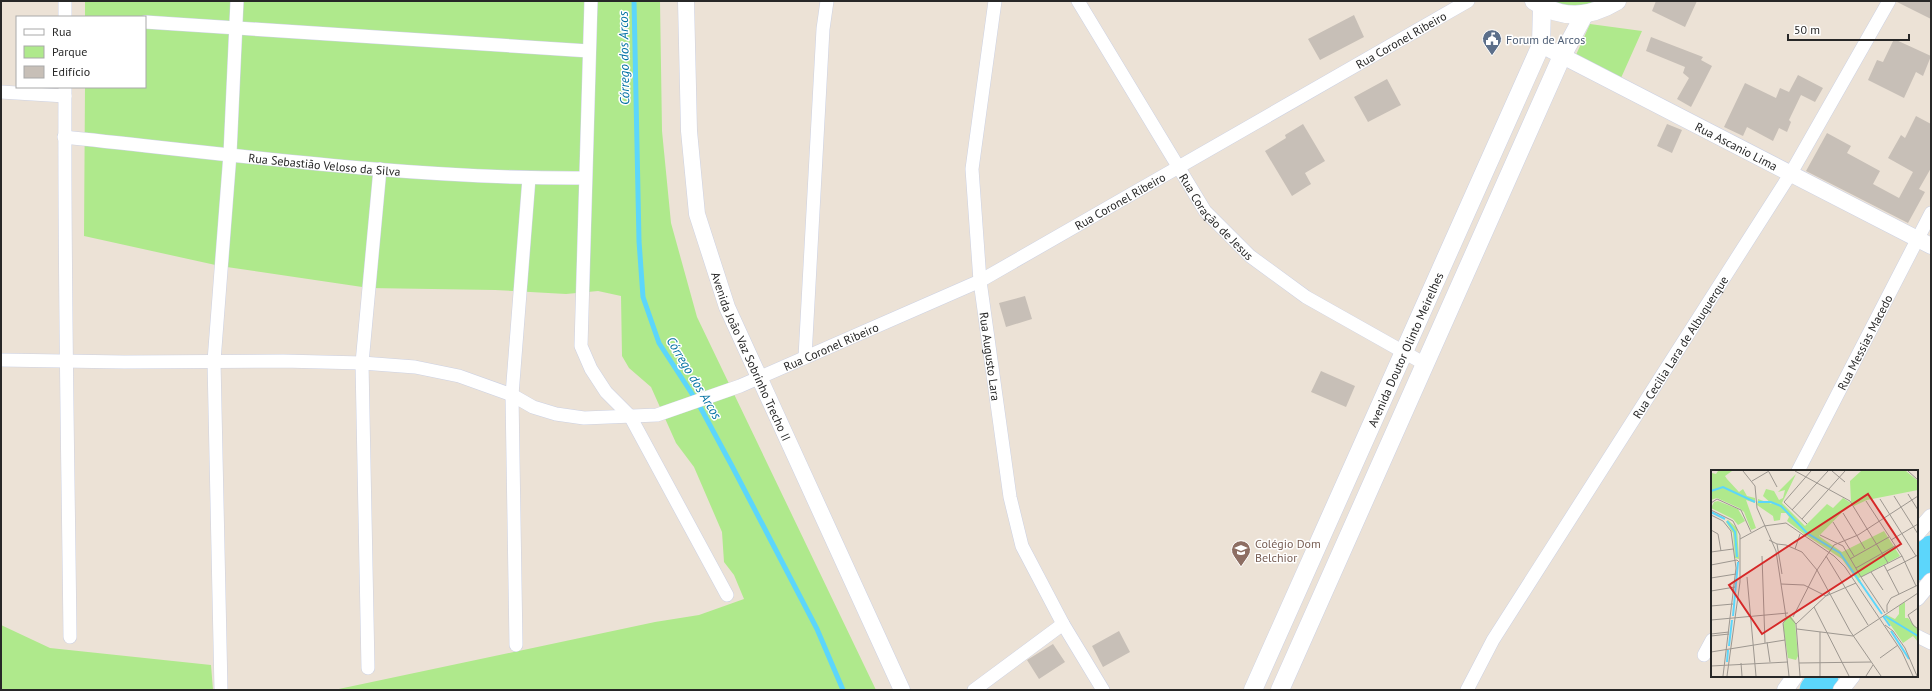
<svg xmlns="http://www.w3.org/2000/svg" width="1932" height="691" viewBox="0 0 1932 691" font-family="'PT Sans',sans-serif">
<rect width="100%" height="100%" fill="#ece2d6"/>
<!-- green -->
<path fill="#afe98c" d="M85 1H660L662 131 671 223 697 317 876 690H334L655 622 699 615 744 599 734 575 724 562 722 532 694 467 676 443 651 387 629 368 622 356 621 296 598 291 566 294 495 290 369 288 220 266 84 236 85 87H145V17H85Z
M1537 1H1600L1584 13Z
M1590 24 1642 31 1621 78 1575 57Z
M1 625 50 648 211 665 213 690H1Z"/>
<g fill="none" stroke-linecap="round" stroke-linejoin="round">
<!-- stream -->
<path stroke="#5cd6fb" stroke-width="5" d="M634 1 639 241 643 297 659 343 698 403 732 466 817 629 843 690"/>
<!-- river -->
<path stroke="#5cd6fb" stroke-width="29" d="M1917 566 1931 550
M1814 690 1824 676"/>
</g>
<!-- building -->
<path fill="#c7bfb7" d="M1656 1H1697L1685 27 1652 11Z
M1897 1H1931V19L1897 2Z
M1354 15 1364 37 1320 60 1308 39Z
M1651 37 1703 57 1701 60 1712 66 1691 107 1677 99 1689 78 1683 73 1685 67 1646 51Z
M1894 39 1931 56 1923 76 1916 72 1904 98 1868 80 1877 60 1883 62Z
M1798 75 1823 88 1815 102 1801 95 1789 120 1791 122 1787 132 1779 128 1773 141 1747 127 1743 136 1724 127 1745 83 1776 98 1780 88 1789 92Z
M1387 79 1401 105 1368 122 1354 97Z
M1916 116 1931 124V168L1919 189 1925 192 1908 223 1806 171 1827 133 1851 146 1847 153 1880 171 1873 184 1899 198 1913 172 1888 158 1901 135 1905 138Z
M1303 124 1325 161 1305 173 1311 184 1292 196 1265 151 1286 138 1285 135Z
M1667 124 1682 130 1672 153 1657 146Z
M1025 296 1032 319 1006 327 999 303Z
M1321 371 1355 386 1346 407 1311 392Z
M1119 631 1130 652 1103 667 1092 646Z
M1053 644 1065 662 1039 679 1027 660Z"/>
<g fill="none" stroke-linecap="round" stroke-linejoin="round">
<!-- minor casing -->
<g stroke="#ccd1e3" stroke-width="14">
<g id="minor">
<path d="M591 1 581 346 591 369 606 392 630 416 727 595"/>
<path id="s1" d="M995 1 972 169 980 281 1010 497 1022 546 1063 624 1103 690"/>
<path id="s2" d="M1078 1 1205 211 1250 256 1306 297 1425 364"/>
<path d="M65 17V1"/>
<path d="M145 22 589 51"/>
<path d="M65 87C64 271 68 454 70 637"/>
<path d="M1 92 65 96"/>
<path id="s3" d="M64 137C237 155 411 179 585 178"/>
<path d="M805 357 823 29 827 1"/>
<path id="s4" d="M1 360 124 362 283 361 362 363 415 367 459 376 512 395 533 407 556 414 584 418 657 415 740 386 980 281 1468 1"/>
<path id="s5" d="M1798 471 1931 213"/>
<path d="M1917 636 1931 643"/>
<path d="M516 645 512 395 529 178"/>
<path d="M1704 655 1712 640"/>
<path d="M368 668 362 363 380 169"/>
<path d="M221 690 214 361 230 154 237 1"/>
<path d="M974 690 1063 624"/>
<path id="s6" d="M1467 690 1493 640 1791 173 1889 1"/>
</g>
</g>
<!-- tertiary casing -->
<g stroke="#ccd1e3" stroke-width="17">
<g id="tertiary">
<path id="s7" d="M686 1 689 131 697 214 727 307 902 690"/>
<path id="s8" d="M1541 45 1931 246"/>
<path d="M1917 533 1931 517"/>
<path d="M1917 598 1931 581"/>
<path d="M1785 690 1795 676"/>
<path d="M1841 690 1852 676"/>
</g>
</g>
<!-- secondary casing -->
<g stroke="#ccd1e3" stroke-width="19">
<g id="secondary">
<path d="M1534 1C1562 20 1589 18 1617 1"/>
<path id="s9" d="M1253 690 1541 45 1542 6"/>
<path d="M1280 690 1562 56 1584 15"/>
</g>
</g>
<!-- minor -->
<use href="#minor" stroke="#fff" stroke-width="13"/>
<!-- tertiary -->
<use href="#tertiary" stroke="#fff" stroke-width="16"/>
<!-- secondary -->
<use href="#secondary" stroke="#fff" stroke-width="18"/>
</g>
<!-- icons -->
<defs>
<g id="civic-pin" transform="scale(1)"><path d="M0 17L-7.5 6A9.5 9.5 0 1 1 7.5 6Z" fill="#5c6f8a" stroke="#fff"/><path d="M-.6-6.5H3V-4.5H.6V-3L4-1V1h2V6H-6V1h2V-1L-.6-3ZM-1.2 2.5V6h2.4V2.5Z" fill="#fff"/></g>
<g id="school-pin" transform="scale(1)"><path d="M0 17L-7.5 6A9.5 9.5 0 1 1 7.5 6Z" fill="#8d6e63" stroke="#fff"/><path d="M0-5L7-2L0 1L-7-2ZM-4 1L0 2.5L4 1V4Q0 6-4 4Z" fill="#fff"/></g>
</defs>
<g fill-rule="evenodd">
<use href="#civic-pin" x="1492" y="39"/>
<use href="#school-pin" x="1241" y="550"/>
</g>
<g text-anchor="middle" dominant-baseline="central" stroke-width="3" stroke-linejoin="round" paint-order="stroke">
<!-- street labels -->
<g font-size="12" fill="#272727" stroke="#fff">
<text stroke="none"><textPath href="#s4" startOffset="1500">Rua Coronel Ribeiro</textPath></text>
<text stroke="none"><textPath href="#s8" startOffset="220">Rua Ascanio Lima</textPath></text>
<text stroke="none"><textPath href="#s3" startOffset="262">Rua Sebastião Veloso da Silva</textPath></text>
<text stroke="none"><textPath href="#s4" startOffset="1176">Rua Coronel Ribeiro</textPath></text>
<text stroke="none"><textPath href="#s2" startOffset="257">Rua Coração de Jesus</textPath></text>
<text stroke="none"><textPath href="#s5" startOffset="145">Rua Messias Macedo</textPath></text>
<text stroke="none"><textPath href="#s4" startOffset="852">Rua Coronel Ribeiro</textPath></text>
<text stroke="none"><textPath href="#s6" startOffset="404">Rua Cecilia Lara de Albuquerque</textPath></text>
<text stroke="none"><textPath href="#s9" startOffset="373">Avenida Doutor Olinto Meirelhes</textPath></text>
<text stroke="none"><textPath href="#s7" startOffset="366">Avenida João Vaz Sobrinho Trecho II</textPath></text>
<text stroke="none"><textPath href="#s1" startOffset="358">Rua Augusto Lara</textPath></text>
</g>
<!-- service labels -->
<g font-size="12" fill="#4e5e75" stroke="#fff" text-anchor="start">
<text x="1506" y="39">Forum de Arcos</text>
</g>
<!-- education labels -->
<g font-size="12" fill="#785e54" stroke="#fff" text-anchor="start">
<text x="1255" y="543">Colégio Dom<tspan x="1255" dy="14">Belchior</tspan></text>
</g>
<!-- water labels -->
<g font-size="13" font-style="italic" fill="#0070a2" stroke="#fff">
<text transform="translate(624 58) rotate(-91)">Córrego dos Arcos</text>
<text transform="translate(694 378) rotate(59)">Córrego dos Arcos</text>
</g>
</g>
<!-- overview -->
<g transform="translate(1711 470)">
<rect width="207" height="207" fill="#ece2d6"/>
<path d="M7 1H21L14 6 16 9 28 22 32 19 36 26 44 28V33L35 30 45 58 40 60 33 42 28 38 6 28 0 30V6L1 3 5 4ZM150 1H195L207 11V20L156 30 143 36 140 32 139 11ZM85 4 71 33 94 56 116 34 122 38 132 28 140 33 108 66 131 82 173 61 189 86 148 108 150 111 148 113 131 89 93 64 76 51 78 47 75 43H70L69 50 63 51 62 46 46 35 47 29 61 34 52 26 55 19 63 21 68 30 72 28 74 20 67 22ZM7 31 27 39 34 51 27 55 22 49 0 38 3 32ZM17 50 26 58 28 89 24 88 22 63 15 52ZM194 132V148H197L207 160V172L202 166 192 173 174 147H176L174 144 184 149 188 144V136ZM80 146 84 152 87 186 85 190 77 188 72 155 75 147Z" fill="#afe98c"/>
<path fill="none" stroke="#5cd6fb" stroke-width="2" d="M0 21 12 17 44 32M47 32H60L70 36 96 63 129 83 171 144M0 42 14 49M16 51 24 62 26 87M22 146 27 92M172 146 179 156M174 146 207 166M180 161 198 189M18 176 21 150M16 192 17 180"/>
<path fill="none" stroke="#9d9790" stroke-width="1" d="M32 1 44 16 46 38 65 81 75 147M84 1 139 31 177 93M121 1 134 12M197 1 207 10M58 2 66 17M41 11 58 1M197 24 207 40M183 26 207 64M169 29 205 86M155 31 191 86 150 107 174 143M0 33 6 29 30 40 40 62M0 40 22 51 29 65V112L16 206M81 40 117 1M132 43 154 79M0 45 12 51 20 61 25 98 12 206M91 49 134 1M122 52 143 86M96 54 73 32 100 1M0 60 7 64 10 81M109 65 132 76 150 107M29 69 53 56 75 53 123 86 134 97 191 182 202 206M58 70 66 74 71 104M180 70 207 54M66 74 75 75 91 82 106 100 139 161 170 206M84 79 89 64M0 82 22 79M51 86 54 173M115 86 157 155M191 86 205 116M139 89 178 67M0 95 26 90 28 92M173 95 188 124M145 98 184 76M176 101 207 85M160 102 172 120M36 107 45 206M0 108 25 104M70 114 93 115 115 126 145 113M0 121 24 117M0 136 22 134M103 137 138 206M207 138 197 145 202 155 207 159M176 142V135L180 128 207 115M82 147 106 100 123 75 147 65 207 26M0 150 77 143M85 154 119 122M174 155 182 161 194 178 206 206M86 159 142 166 207 123M0 164 18 162M0 166 18 164M56 172 59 192M0 182 74 170M169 188 187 175M30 193 31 206M88 193 160 192M0 196 77 192M78 206 72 153 78 146 85 154 89 206M109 206V162M155 206 162 195"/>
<path fill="#d62828" fill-opacity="0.15" stroke="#d62828" stroke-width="2" d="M157 24 190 74 51 164 18 115Z"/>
<rect width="207" height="207" fill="none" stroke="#272727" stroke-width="2"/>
</g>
<!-- border -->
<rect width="1932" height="691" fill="none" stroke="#272727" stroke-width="4"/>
<!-- legend -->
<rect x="16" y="16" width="130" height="72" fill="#ffffff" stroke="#a9a9a9"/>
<rect x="24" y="29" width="20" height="6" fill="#ffffff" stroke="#a9a9a9"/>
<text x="52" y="36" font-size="12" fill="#272727">Rua</text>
<rect x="24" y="46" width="20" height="12" fill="#afe98c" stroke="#a9a9a9"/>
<text x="52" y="56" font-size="12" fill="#272727">Parque</text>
<rect x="24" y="66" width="20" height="12" fill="#c7bfb7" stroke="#a9a9a9"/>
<text x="52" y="76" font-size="12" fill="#272727">Edifício</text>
<!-- scale -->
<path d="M1788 34v6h121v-6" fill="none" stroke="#272727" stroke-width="2"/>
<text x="1794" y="34" font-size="12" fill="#272727" stroke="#ffffff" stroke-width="3" paint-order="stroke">50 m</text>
</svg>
